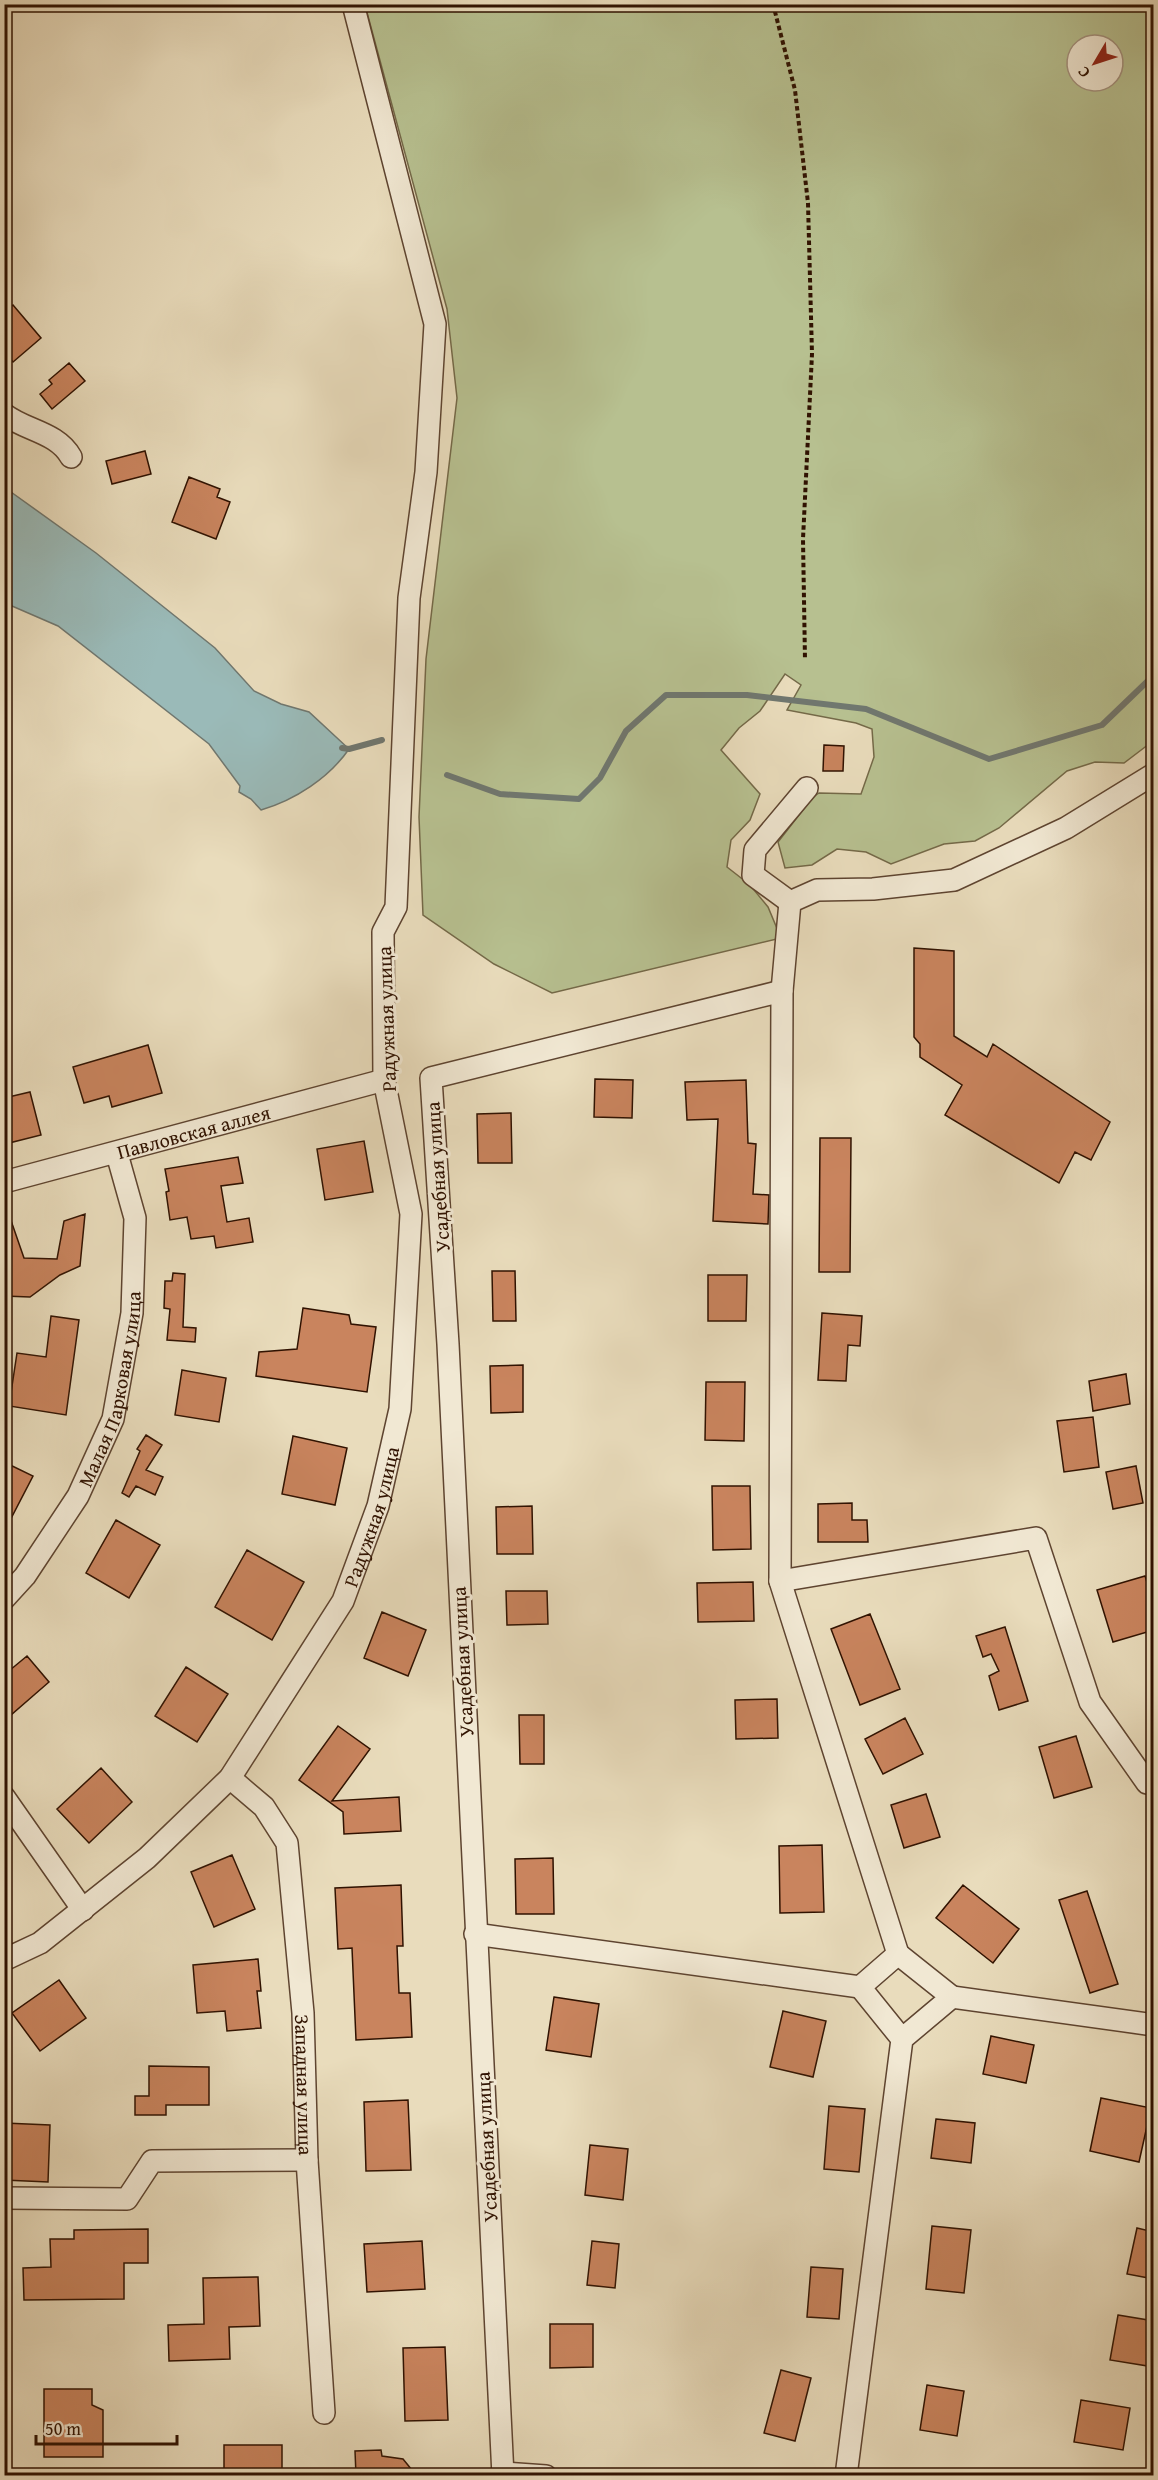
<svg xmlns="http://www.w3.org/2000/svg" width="1158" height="2480" viewBox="0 0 1158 2480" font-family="'Gentium Book Plus',serif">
<rect width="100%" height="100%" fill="#e9dcbc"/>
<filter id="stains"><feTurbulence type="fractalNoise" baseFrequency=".00333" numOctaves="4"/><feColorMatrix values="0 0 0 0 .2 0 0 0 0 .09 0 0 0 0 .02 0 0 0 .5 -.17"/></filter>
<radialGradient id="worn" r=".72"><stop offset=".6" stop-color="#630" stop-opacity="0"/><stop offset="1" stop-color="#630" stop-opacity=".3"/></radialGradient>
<!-- green -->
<path fill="#b7c090" stroke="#746948" stroke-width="1.5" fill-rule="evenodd" d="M365 5H1153V741L1124 763 1095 762 1067 771 999 828 975 841 944 844 891 864 866 852 837 849 812 865 785 868 778 842 813 797 819 793 861 794 874 757 872 729 856 723 787 710 801 685 785 674 760 711 739 728 721 750 760 794 750 820 731 840 727 867 750 885 768 907 781 938 552 993 494 964 423 915 419 817 426 659 457 398 447 309ZM1077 45H1113V81H1077Z"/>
<!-- water -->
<path fill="#9abab8" stroke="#70776f" stroke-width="1.5" d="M4 487 96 553 215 648 254 691 281 704 309 712 349 749C329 778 295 800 261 810L251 799 239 792 240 786 209 744 58 626 5 603Z"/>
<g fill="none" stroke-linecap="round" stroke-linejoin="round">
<!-- stream -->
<path stroke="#70776f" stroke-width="6" d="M342 748 349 749 382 740
M447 775 500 794 579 799 600 778 626 731 666 695H747L866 709 989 759 1102 725 1154 675"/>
</g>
<!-- building -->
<path fill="#c9845e" stroke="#301201" stroke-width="1.5" d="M13 305 41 338 13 362 4 352V312Z
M69 363 85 381 52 409 40 394 52 384 49 380Z
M145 451 151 474 112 484 106 461Z
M189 477 220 489 217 497 230 502 216 539 172 522Z
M824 745 844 746 843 771H823Z
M914 948 954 951V1036L987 1057 993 1044 1110 1122 1091 1160 1075 1152 1059 1183 945 1115 962 1085 920 1057V1044L914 1037Z
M148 1045 162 1093 112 1107 109 1096 84 1103 73 1067Z
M595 1079 633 1080 632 1118 594 1117Z
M746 1080 748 1143 756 1144 753 1194 769 1195 768 1224 713 1221 718 1119 687 1120 685 1082Z
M30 1092 41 1135 9 1143 4 1126V1098Z
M511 1113 512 1163H478L477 1114Z
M820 1138H851L850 1272H819Z
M364 1141 373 1192 325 1200 317 1149Z
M238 1157 243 1183 221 1186 227 1222 249 1218 253 1242 216 1248 214 1236 191 1239 187 1217 170 1220 166 1192 169 1191 165 1169Z
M4 1209H7L24 1258 57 1259 64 1221 85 1214 80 1266 60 1275 30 1297 4 1296Z
M492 1271H515L516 1321H493Z
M173 1273 185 1274 183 1327 196 1328 195 1342 167 1340 170 1309 164 1308 165 1281H172Z
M708 1275H747L746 1321H708Z
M303 1308 349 1315 351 1324 376 1327 367 1392 256 1376 259 1352 297 1349Z
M822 1313 862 1316 860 1346 848 1345 846 1381 818 1380Z
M51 1316 79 1320 66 1415 9 1406 17 1353 46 1357Z
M523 1365V1412L491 1413 490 1366Z
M182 1370 226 1378 219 1422 175 1415Z
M1126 1374 1130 1404 1093 1411 1089 1381Z
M706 1382H745L744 1441 705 1440Z
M1093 1417 1099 1467 1064 1472 1057 1421Z
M146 1435 162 1445 146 1470 163 1477 155 1495 136 1486 129 1497 122 1493 140 1451 137 1449Z
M293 1436 347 1448 335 1505 282 1494Z
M4 1462 33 1476 4 1532Z
M1136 1466 1143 1503 1113 1509 1106 1472Z
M712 1486H750L751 1549 713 1550Z
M852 1503V1520H867L868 1542H818V1504Z
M532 1506 533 1554H497L496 1507Z
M116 1520 160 1545 129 1598 86 1573Z
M247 1550 304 1582 272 1640 215 1607Z
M1145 1576 1154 1604V1630L1113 1642 1097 1590Z
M753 1582 754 1621 698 1622 697 1583Z
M506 1591H547L548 1624 507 1625Z
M382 1612 426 1630 408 1676 364 1658Z
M870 1614 900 1689 860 1705 831 1629Z
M1005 1627 1028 1701 999 1710 989 1676 999 1671 991 1654 983 1657 976 1636Z
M27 1656 49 1682 4 1721V1675Z
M186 1667 228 1694 197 1742 155 1716Z
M777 1699 778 1738 736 1739 735 1700Z
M519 1715H544V1764H520Z
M905 1718 923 1754 883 1774 865 1739Z
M338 1726 370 1749 332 1801 399 1797 401 1831 344 1834 343 1812 299 1780Z
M1076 1736 1092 1787 1054 1798 1039 1747Z
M101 1768 132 1802 89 1843 57 1809Z
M926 1794 940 1837 904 1848 891 1805Z
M822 1845 824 1912 780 1913 779 1846Z
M232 1855 255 1909 214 1927 191 1872Z
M553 1858 554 1914H516L515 1859Z
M401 1885 403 1946H397L399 1993H410L412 2037 356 2040 352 1948 338 1949 335 1888Z
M963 1885 1019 1929 993 1963 936 1918Z
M1087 1891 1118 1984 1090 1993 1059 1900Z
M258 1959 261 1991H257L261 2028 227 2031 225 2011 197 2013 193 1965Z
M59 1980 86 2018 40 2051 12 2013Z
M554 1997 599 2004 591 2057 546 2050Z
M783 2011 826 2021 813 2077 770 2067Z
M991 2036 1034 2045 1026 2083 983 2074Z
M149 2066 209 2067V2105H166V2115H135V2096H149Z
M1101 2098 1151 2108 1139 2162 1090 2151Z
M408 2100 411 2170 366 2171 364 2102Z
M829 2106 865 2109 859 2172 824 2169Z
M936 2119 975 2123 971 2163 931 2158Z
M4 2123 50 2125 48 2182 4 2180Z
M590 2145 628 2149 623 2200 585 2195Z
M932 2226 971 2230 964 2293 926 2289Z
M1137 2228 1154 2232V2279L1127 2274Z
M148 2229V2263H124V2299L24 2300 23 2268 51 2267 50 2239H74V2230Z
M422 2241 425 2289 367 2292 364 2244Z
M592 2241 619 2244 615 2288 587 2285Z
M811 2267 843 2269 839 2319 807 2317Z
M258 2277 260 2326 229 2327 230 2359 169 2361 168 2325 204 2324 203 2278Z
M1118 2315 1154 2321V2367L1110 2360Z
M550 2324H593V2367L550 2368Z
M445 2347 448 2420 405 2421 403 2348Z
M781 2370 811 2378 795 2441 764 2433Z
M927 2385 964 2391 957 2436 920 2430Z
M44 2389H92V2405L103 2410V2457H44Z
M1081 2400 1130 2408 1123 2450 1074 2442Z
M224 2445H282V2475H224Z
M381 2450 382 2456 403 2459 416 2475H356L355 2451Z"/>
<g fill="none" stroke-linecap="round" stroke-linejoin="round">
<!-- minor casing -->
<g stroke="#5e4430" stroke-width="24">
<g id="minor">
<path d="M4 414C26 431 57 432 71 457"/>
<path d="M790 902 753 875 755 850 807 788"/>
<path d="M782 991 790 902 817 890 873 889 954 880 1066 828 1154 774"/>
<path id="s1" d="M4 1182 384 1080"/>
<path d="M780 1581 1036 1538 1090 1702 1147 1783"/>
<path id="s2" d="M4 1599 25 1576 78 1496 113 1419 132 1313 135 1218 117 1154"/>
<path id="s3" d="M230 1778 264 1807 287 1843 303 2013 307 2160 324 2413"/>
<path d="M4 1797 83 1910"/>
<path d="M475 1934 860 1987"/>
<path id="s4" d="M4 1960 40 1943 147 1858 230 1778 343 1601 378 1506 400 1409 411 1214 384 1080 383 932 396 907 409 598 426 472 435 324 353 4"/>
<path d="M952 1997 1154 2025"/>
<path d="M4 2198 127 2199 152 2161 307 2160"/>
<path d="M503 2473 546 2476"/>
<path d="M503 2476 448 1344 431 1078 782 991 780 1581 898 1954"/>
<path d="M846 2476 902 2039 952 1997 898 1954 860 1987 902 2039"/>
</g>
</g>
<!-- path -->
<path stroke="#301201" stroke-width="4" stroke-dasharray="4.5 3" stroke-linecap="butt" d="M773 4 795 90 808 203 812 354 803 539 805 660"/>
<!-- minor -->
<use href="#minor" stroke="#f1e8d3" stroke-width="21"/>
</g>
<g text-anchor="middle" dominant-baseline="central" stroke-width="6" stroke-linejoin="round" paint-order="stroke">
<!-- street labels -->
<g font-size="20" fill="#301201" stroke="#f1e8d3">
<text transform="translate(386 1019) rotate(-92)">Радужная улица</text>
<text stroke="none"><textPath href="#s1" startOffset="196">Павловская аллея</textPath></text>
<text transform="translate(437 1177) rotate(-94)">Усадебная улица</text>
<text stroke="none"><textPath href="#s2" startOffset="240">Малая Парковая улица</textPath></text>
<text stroke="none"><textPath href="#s4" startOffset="591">Радужная улица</textPath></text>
<text transform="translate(462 1662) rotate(-93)">Усадебная улица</text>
<text stroke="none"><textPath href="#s3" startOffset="330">Западная улица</textPath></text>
<text transform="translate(486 2147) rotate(-93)">Усадебная улица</text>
</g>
</g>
<!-- margin -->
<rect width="1158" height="2480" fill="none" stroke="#e9dcbc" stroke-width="24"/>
<rect x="6" y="6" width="1146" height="2468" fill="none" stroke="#301201" stroke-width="3"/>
<rect x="12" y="12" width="1134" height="2456" fill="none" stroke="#301201" stroke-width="1.5"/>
<!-- north arrow -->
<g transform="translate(1095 63) rotate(231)"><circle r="28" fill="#f1e8d3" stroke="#a4927f" stroke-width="1.5"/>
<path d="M0-4.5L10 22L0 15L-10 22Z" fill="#8f2418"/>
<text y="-9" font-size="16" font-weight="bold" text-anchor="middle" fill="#301201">С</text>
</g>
<!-- scale -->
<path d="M36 2435v9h141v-9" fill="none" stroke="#301201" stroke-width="3"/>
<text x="45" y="2435" font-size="18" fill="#301201" stroke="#f1e8d3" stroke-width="4.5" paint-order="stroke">50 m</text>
<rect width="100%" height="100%" filter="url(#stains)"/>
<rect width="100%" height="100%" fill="url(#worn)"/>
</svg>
